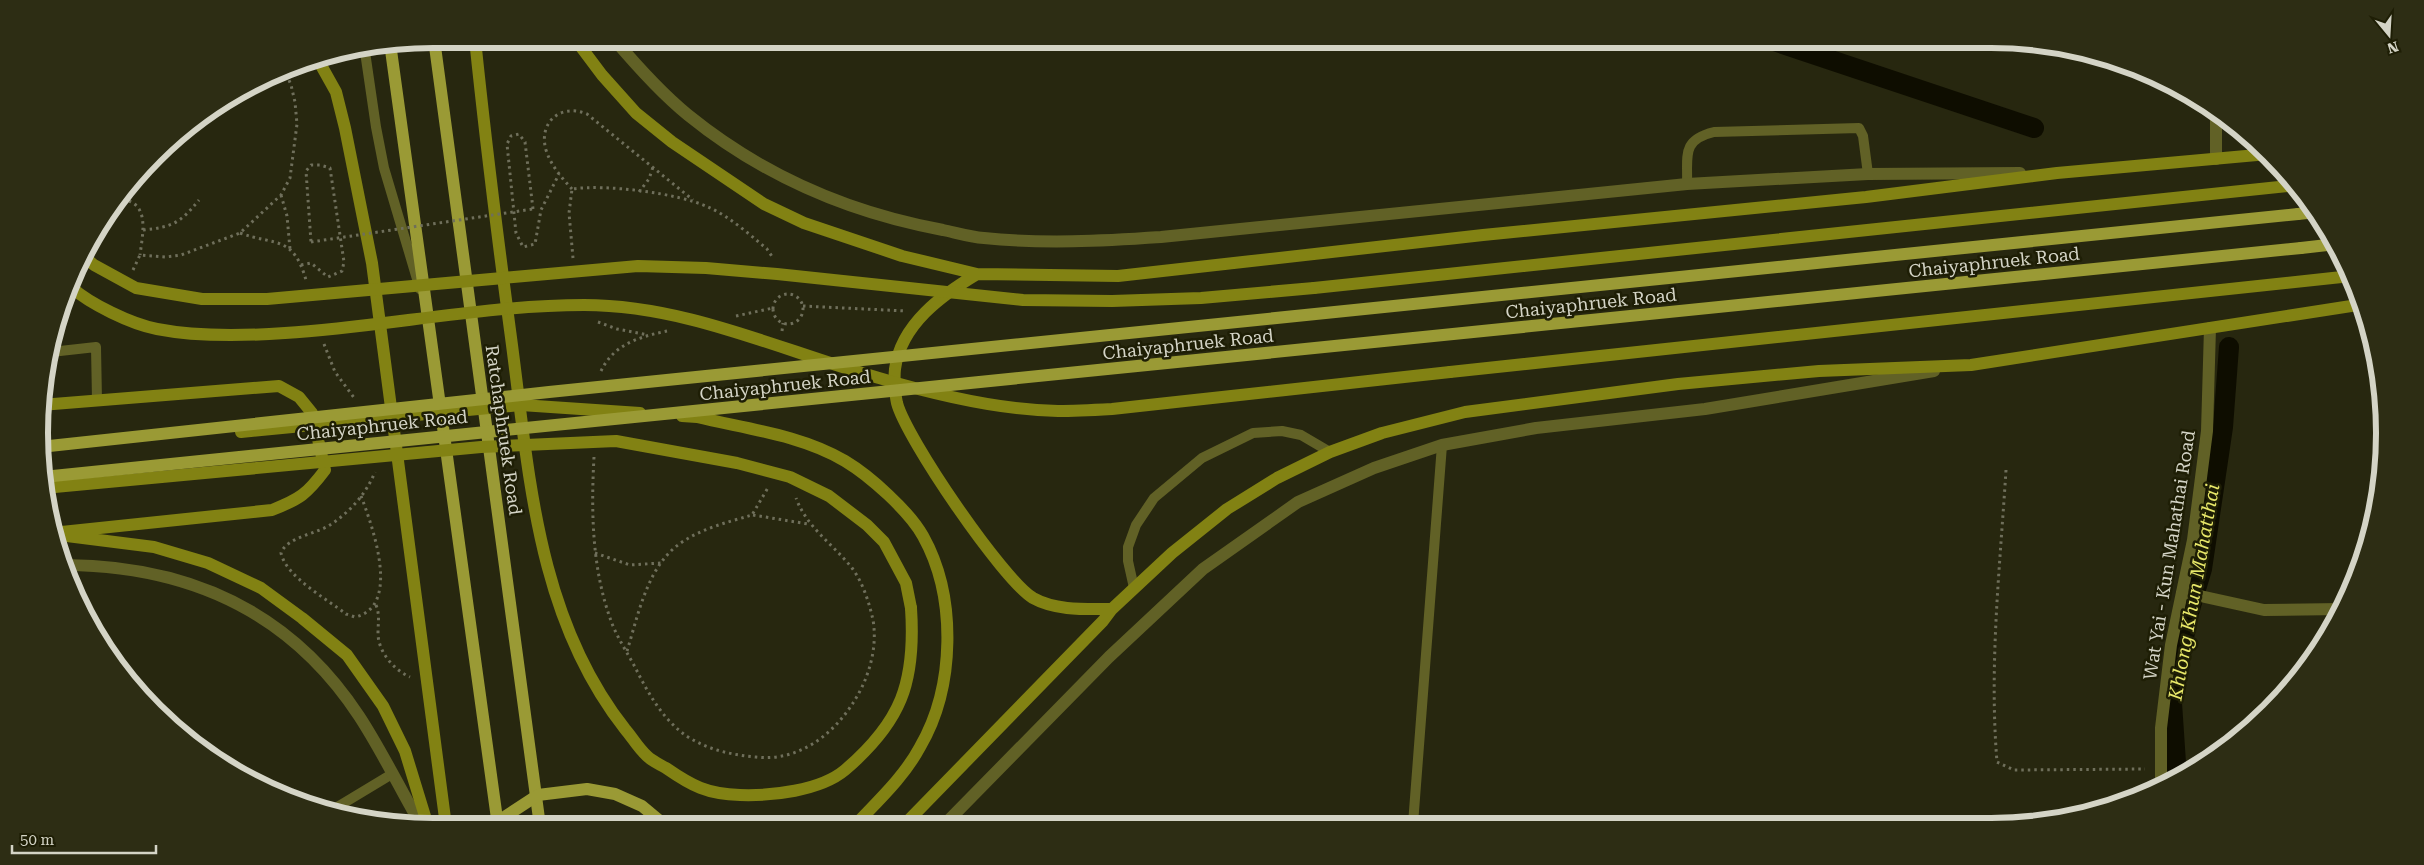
<svg xmlns="http://www.w3.org/2000/svg" width="2424" height="865" viewBox="0 0 2424 865" font-family="'Roboto Serif',serif">
<rect width="100%" height="100%" fill="#27270f"/>
<g fill="none" stroke-linecap="round" stroke-linejoin="round">
<!-- canal -->
<path stroke="#0e0d00" stroke-width="20" d="M1768 39 2034 128
M2177 778 2172 703 2188 616 2202 569 2223 427 2229 347"/>
<!-- path -->
<path stroke="#6f6f5b" stroke-width="3" stroke-dasharray="2.5 4" stroke-linecap="butt" d="M572 189C562 178 551 166 546 150 538 122 561 103 587 114L693 200
M639 192 649 179 653 167
M281 195 287 216 290 249
M116 199C151 199 143 231 140 255
M533 209 525 142 519 134 511 136 507 144 516 233 523 247 535 244 541 210 559 174
M143 230C173 227 180 223 199 200
M240 233C276 246 293 235 306 280
M573 258 569 213 572 189C605 184 678 193 708 207 729 216 749 234 767 249L773 258
M301 265 311 263 328 277 342 271 344 262 330 168 320 165H311L306 171 311 242
M133 270 140 255 166 257 181 255 240 233 281 195 290 178 297 124 295 102 291 85 284 68
M773 309a15 15 0 1 1 30 0a15 15 0 1 1-30 0Z
M803 306 906 311
M736 316 773 308
M598 322 617 329 648 335
M782 331 783 323
M324 344 335 372 355 399
M601 371C614 344 639 337 667 331
M594 457C591 511 592 567 610 618 616 636 627 652 636 669 649 695 664 721 688 737 709 750 732 755 756 757 797 762 832 736 853 703 868 680 878 649 873 620 869 602 863 583 852 568 833 544 807 528 796 498
M2006 470C2000 567 1989 665 1997 762L2014 770 2145 769
M361 496C372 525 402 607 355 617L346 614C327 599 286 577 281 553 287 537 316 534 330 525 350 512 366 494 375 472
M753 515 808 524
M595 553 630 565 661 563
M376 605C380 615 378 623 378 633 378 652 394 670 410 677
M627 651C637 619 645 578 669 553 690 531 725 523 752 515L769 486"/>
<!-- service -->
<path stroke="#616126" stroke-width="10" d="M364 45 376 127 384 168 420 289
M1687 184C1688 156 1681 140 1714 132L1859 128 1863 136 1868 174
M51 352 96 347 97 400
M1134 588 1128 561V547L1136 525 1154 498 1202 458 1253 433 1282 431 1301 435 1330 452
M329 812 392 774
M1413 824 1442 445"/>
<!-- minor -->
<path stroke="#616126" stroke-width="12" d="M614 39C636 65 661 93 688 115 762 175 850 213 943 230 957 233 970 237 984 238 1043 244 1102 241 1161 237L1687 184 1868 174 2020 173
M2216 111V159
M66 565C189 566 290 611 359 716 382 751 400 789 421 825
M2182 592 2264 610 2341 609
M2161 787V728L2171 645 2193 540 2207 431 2210 328
M944 825 1109 657 1203 569 1298 502 1374 468 1442 445 1536 428 1705 409 1934 371"/>
<!-- secondary -->
<path stroke="#828213" stroke-width="12" d="M475 39C485 136 497 233 510 330 529 469 535 615 625 729 632 737 638 748 647 756 652 761 659 764 666 768 692 786 707 794 740 795 771 796 820 791 845 770 901 722 916 683 911 608
M575 39 602 75 636 113 672 142 764 204 804 223 902 256 977 274 1118 276 1483 235 1866 197 2057 173 2268 154
M317 58 336 92 345 128 372 263 446 826
M977 274C942 295 901 324 895 369 894 378 895 394 897 403 906 438 1003 580 1033 598 1056 611 1087 609 1112 609
M1314 288 2297 185
M1450 372 2351 276
M41 405 279 386 299 397 312 413 325 470C307 494 300 499 272 510L52 533
M67 536 154 547 208 563 261 588 302 618 347 655 383 706 405 751 428 826
M904 825 1103 621 1112 609 1172 553 1227 509 1277 478 1330 452 1382 433 1465 412 1678 384 1819 371 1971 365 2364 304"/>
<!-- primary -->
<path stroke="#9a9a35" stroke-width="12" d="M434 39 540 826
M390 43 498 826
M2298 214 2316 212
M2301 248 2336 244"/>
<!-- path-bridge -->
<path stroke="#6f6f5b" stroke-width="3" stroke-dasharray="2.5 4" stroke-linecap="butt" d="M311 242 533 209"/>
<!-- secondary-bridge -->
<path stroke="#828213" stroke-width="12" d="M82 255 94 265 136 288 202 299H267L638 266 706 268 777 274 1023 300 1112 301 1201 298 1314 288
M71 287C90 304 131 324 157 329 198 337 243 336 285 333 384 327 485 305 584 305 687 305 782 351 879 378 936 395 999 410 1058 411 1076 411 1094 410 1112 409L1450 372
M682 416 697 417C747 429 801 435 845 461 870 476 909 511 923 536 957 597 955 687 920 747 905 775 882 797 860 820
M241 432 521 405 640 413
M44 488 481 447 616 441 737 463 790 477 829 496 867 525 884 542 906 583 911 608"/>
<!-- primary-bridge -->
<path stroke="#9a9a35" stroke-width="12" d="M40 447 549 392 2298 214
M43 477 2301 248
M499 826 506 816 538 795 587 789 615 794 642 806 666 826"/>
</g>
<g text-anchor="middle" dominant-baseline="central" stroke-width="5" stroke-linejoin="round" paint-order="stroke">
<!-- street labels -->
<g font-size="18" fill="#d4d4c6" stroke="#1e1e05">
<text transform="translate(1994 262) rotate(-6)">Chaiyaphruek Road</text>
<text transform="translate(1591 303) rotate(-6)">Chaiyaphruek Road</text>
<text transform="translate(1188 344) rotate(-6)">Chaiyaphruek Road</text>
<text transform="translate(785 385) rotate(-6)">Chaiyaphruek Road</text>
<text transform="translate(382 425) rotate(-6)">Chaiyaphruek Road</text>
<text transform="translate(504 430) rotate(82)">Ratchaphruek Road</text>
<text transform="translate(2169 555) rotate(-81)">Wat Yai - Kun Mahathai Road</text>
</g>
<!-- water labels -->
<g font-size="19" font-style="italic" fill="#e8e869" stroke="#1e1e05">
<text transform="translate(2194 592) rotate(-80)">Khlong Khun Mahatthai</text>
</g>
</g>
<!-- crop -->
<path d="M0 0H2424V865H0ZM433 48H1991A385 385 0 0 1 2376 433V433A385 385 0 0 1 1991 818H433A385 385 0 0 1 48 433V433A385 385 0 0 1 433 48Z" fill="#2d2d14" fill-rule="evenodd"/>
<path fill="none" stroke="#d4d4c6" stroke-width="6" d="M433 48H1991A385 385 0 0 1 2376 433V433A385 385 0 0 1 1991 818H433A385 385 0 0 1 48 433V433A385 385 0 0 1 433 48Z"/>
<!-- north arrow -->
<g transform="translate(2389 35) rotate(162)" stroke="#1e1e05" stroke-width="4" paint-order="stroke">
<path d="M0-4L9 19L0 12L-9 19Z" fill="#d4d4c6"/>
<text y="-8" font-size="14" font-weight="bold" text-anchor="middle" fill="#d4d4c6">N</text>
</g>
<!-- scale -->
<path d="M12 845v8h144v-8" fill="none" stroke="#d4d4c6" stroke-width="2.5"/>
<text x="20" y="845" font-size="15" fill="#d4d4c6" stroke="#1e1e05" stroke-width="4" paint-order="stroke">50 m</text>
</svg>
